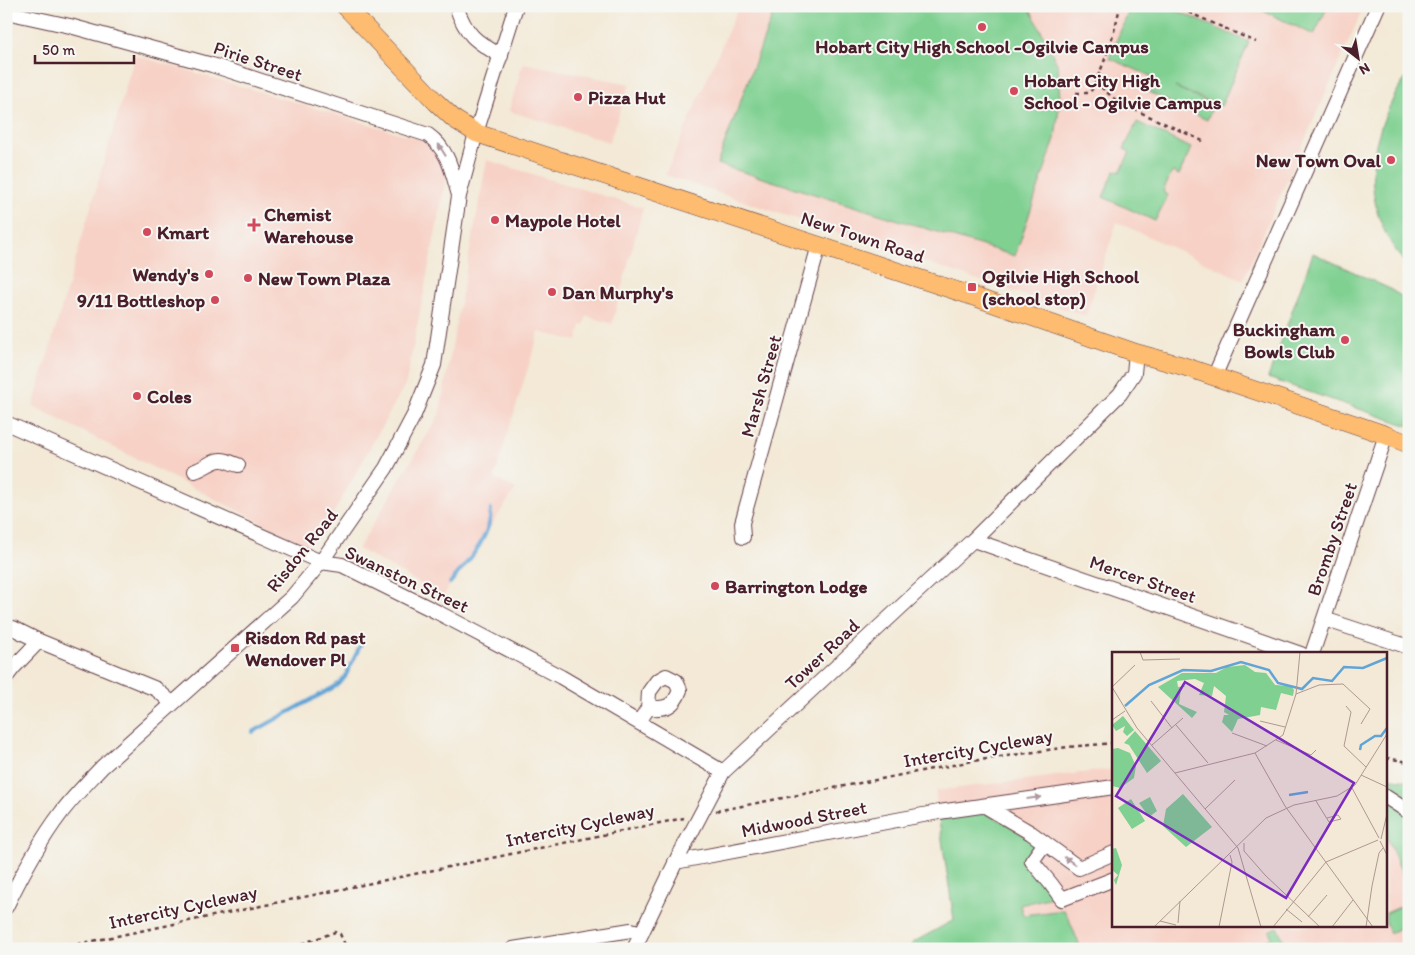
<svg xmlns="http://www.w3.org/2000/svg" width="1415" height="955" viewBox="0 0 1415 955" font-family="Itim,sans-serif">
<rect width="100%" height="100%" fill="#f6f6f2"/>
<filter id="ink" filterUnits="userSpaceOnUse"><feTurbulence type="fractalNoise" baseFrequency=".02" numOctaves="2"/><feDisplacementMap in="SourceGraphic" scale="10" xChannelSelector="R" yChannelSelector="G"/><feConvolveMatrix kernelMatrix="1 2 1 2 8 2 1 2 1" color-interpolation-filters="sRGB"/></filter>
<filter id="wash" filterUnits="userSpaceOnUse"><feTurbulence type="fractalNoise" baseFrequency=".0096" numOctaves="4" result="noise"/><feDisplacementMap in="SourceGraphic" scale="20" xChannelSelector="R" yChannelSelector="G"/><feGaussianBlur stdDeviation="1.12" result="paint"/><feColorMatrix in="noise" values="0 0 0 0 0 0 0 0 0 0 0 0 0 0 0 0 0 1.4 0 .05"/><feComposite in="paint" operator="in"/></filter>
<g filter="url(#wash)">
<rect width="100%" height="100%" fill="#f3e9d6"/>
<!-- built -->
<path fill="#f7d1c6" d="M739 6H1364L1243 280 1117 222 1086 316 665 175Z
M135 55 419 139 438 154 447 174 406 383 321 536 305 545 33 406Z
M523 63 630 84 609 142 509 111Z
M487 160 643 208 612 324 587 316 584 325H581L577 341 539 332 494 478 516 489 443 596 358 549 439 415Z
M1114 769V926H1386V778L1409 781V949H913L912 943 954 920 935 791Z"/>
<!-- green -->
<path fill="#7fd091" stroke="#64785e" d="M776 6H1028L1038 24 1058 66 1060 100 1055 139 1015 256 717 164Z
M1131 6H1166L1249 42 1221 106 1175 87 1213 105 1207 120 1149 92 1155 78 1109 58Z
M1253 6H1328L1314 35Z
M1409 75V267C1368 223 1363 165 1387 112 1393 99 1399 85 1409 75Z
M1137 122 1191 148 1179 175 1172 172 1163 192 1168 195 1155 221 1103 197 1115 170 1120 172 1130 152 1124 149Z
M1313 253 1388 288 1409 301V426L1268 378Z
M1386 778 1409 781V890L1386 835Z
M983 812 1004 822 1035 843 1032 854 1024 861 1048 888 1052 897 1020 905 1023 915 1064 910 1069 919 1081 949H913L912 943 954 920 939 820Z
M1409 903V923L1390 933 1386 924V913Z
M1277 927 1283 939 1284 949H1245L1272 938 1269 931Z"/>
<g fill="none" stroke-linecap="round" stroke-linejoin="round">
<!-- stream -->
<path stroke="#61a4d6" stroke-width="4" d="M450 583C467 562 491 538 491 509
M253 732 336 686 345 677 361 644"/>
</g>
</g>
<g filter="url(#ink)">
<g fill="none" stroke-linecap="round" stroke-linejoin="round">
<!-- minor casing -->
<g stroke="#633d45" stroke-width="16">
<path id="minor" d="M456 6C466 35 475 41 501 56
M6 12 70 26 212 65 428 135C449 150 452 172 459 195
M1214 377 1378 6
M6 423 321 562 342 565 437 612 561 677 723 772
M195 471C203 469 214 459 222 460 227 460 233 464 238 465
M743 537 742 523 819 245
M973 540 1301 654
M1324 619 1409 647
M6 628H13L39 641 156 689 172 703
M1312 654 1386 435
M6 677 13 668 39 641
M639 722 648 708 649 692 657 681 666 676 676 681 680 690C674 707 666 709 648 708
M713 791 723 772 973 540 1120 394 1134 373 1136 353
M1386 797 1409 812
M985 806 1031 833 1079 868 1114 853
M1045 843 1032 861 1051 884 1062 899 1114 879
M675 862 939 812 1114 787
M6 907C22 874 39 842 61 813 73 797 88 782 102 767L292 597 321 562 386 468 414 415 434 365 459 196 476 133 516 6
M513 949 631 930 642 933
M634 949 679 855"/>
</g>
<!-- major casing -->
<g stroke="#633d45" stroke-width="19">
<path id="major" d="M345 6 436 102 454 119 476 133 969 295 1136 353 1183 366 1386 435 1409 444"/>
</g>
<!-- path -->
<path stroke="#633d45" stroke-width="2.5" stroke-dasharray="4 4" stroke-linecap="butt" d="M1174 6 1256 42
M1095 82 1118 102 1205 142
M1076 93H1090C1104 66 1114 36 1120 6
M1386 758 1409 762
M716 811 973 761 1068 747 1114 743
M54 949 684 818
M287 949 335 932 340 934 347 949"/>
<!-- minor -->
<use href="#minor" stroke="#fff" stroke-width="14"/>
<!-- major -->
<use href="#major" stroke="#fdbc6f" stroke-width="18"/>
<!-- minor-bridge casing -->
<g stroke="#633d45" stroke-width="16" stroke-linecap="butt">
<path id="minor-bridge" d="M681 852 713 791"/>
</g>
<!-- minor-bridge -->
<use href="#minor-bridge" stroke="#fff" stroke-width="14"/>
</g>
<!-- one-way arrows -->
<defs><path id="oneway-solid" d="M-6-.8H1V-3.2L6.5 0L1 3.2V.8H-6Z" transform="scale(1.25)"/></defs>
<g fill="#ae9aa0">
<use href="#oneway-solid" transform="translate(442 150) rotate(-122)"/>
<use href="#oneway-solid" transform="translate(1034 798) rotate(-8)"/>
<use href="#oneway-solid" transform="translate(1070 861) rotate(-144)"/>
</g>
</g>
<!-- markers -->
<g fill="#d1495b" stroke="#f6f6f2" stroke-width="2">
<circle cx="982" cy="27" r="5"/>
<circle cx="1014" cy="91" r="5"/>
<circle cx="578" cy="97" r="5"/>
<circle cx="1391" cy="160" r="5"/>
<circle cx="495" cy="220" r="5"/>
<path d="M251.5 217.5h5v5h5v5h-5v5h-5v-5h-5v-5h5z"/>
<circle cx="147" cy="232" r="5"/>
<circle cx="209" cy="274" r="5"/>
<circle cx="248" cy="278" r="5"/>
<rect x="967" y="282" width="10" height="10" rx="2.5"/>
<circle cx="552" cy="292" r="5"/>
<circle cx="215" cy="300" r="5"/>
<circle cx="1345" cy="340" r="5"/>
<circle cx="137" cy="396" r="5"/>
<circle cx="715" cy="586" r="5"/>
<rect x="230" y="643" width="10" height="10" rx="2.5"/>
</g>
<g text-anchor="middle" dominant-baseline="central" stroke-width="4" stroke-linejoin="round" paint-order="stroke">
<!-- poi labels -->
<g font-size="19" font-weight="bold" fill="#4a1f2b" stroke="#f6f6f2" text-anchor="start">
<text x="982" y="46" text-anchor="middle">Hobart City High School -Ogilvie Campus</text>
<text x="1024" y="80">Hobart City High<tspan x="1024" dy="22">School - Ogilvie Campus</tspan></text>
<text x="588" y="97">Pizza Hut</text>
<text x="1381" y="160" text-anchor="end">New Town Oval</text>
<text x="264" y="214">Chemist<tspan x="264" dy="22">Warehouse</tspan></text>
<text x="505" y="220">Maypole Hotel</text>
<text x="157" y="232">Kmart</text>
<text x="199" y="274" text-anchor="end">Wendy's</text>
<text x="982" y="276">Ogilvie High School<tspan x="982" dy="22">(school stop)</tspan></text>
<text x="258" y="278">New Town Plaza</text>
<text x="562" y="292">Dan Murphy's</text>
<text x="205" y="300" text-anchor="end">9/11 Bottleshop</text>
<text x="1335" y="329" text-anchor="end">Buckingham<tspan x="1335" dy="22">Bowls Club</tspan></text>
<text x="147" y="396">Coles</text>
<text x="725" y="586">Barrington Lodge</text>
<text x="245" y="637">Risdon Rd past<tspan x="245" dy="22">Wendover Pl</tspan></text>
</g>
<!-- street labels -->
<g font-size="19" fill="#4a1f2b" stroke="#f6f6f2">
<text transform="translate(258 61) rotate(18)">Pirie Street</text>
<text transform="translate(863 237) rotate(18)">New Town Road</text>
<text transform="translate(761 386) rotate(-74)">Marsh Street</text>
<text transform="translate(1332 539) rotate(-71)">Bromby Street</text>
<text transform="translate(302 550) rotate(-51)">Risdon Road</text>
<text transform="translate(407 579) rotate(25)">Swanston Street</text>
<text transform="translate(1143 579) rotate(19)">Mercer Street</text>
<text transform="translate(822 654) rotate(-43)">Tower Road</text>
<text transform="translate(978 748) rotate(-10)">Intercity Cycleway</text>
<text transform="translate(804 819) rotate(-11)">Midwood Street</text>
<text transform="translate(580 825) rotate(-12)">Intercity Cycleway</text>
<text transform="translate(183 907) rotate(-12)">Intercity Cycleway</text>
</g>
</g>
<!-- overview -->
<g transform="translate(1112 652)">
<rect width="275" height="275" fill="#f3e9d6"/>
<path d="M133 13 143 20 154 21 163 33 179 34 182 38 181 44 169 41 164 58 149 55 148 63 126 67 120 80 110 70 112 63H117L112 60 114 44 102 34 100 44 87 43 92 31 83 27 65 29 66 35 74 34 69 36 67 52 85 60 80 66 46 35 70 21H104L115 15ZM11 64 22 78 15 84 11 80 13 74 4 79 0 73ZM23 79 49 109 35 121 17 93 12 91ZM6 96 18 101 24 114 22 126 8 136 0 134V97ZM71 142 100 175 74 195 51 174 54 157ZM38 145 45 159 37 165 27 151ZM19 147 33 169 20 177 6 156ZM4 196 10 213 4 233 2 228 6 223 0 218V197Z" fill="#7fd091"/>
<path fill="none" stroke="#61a4d6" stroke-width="2.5" d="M13 54 37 33 71 18 99 19 129 10 157 18 166 31 190 37 201 26 220 29 232 15 251 16 275 6M248 98 249 93 263 84H269L275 76M177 143 196 140"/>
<path fill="none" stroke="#af9892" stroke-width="1" d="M28 0 31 8 68 7M0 35 23 13M0 35 25 76 126 196 149 275M184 42 207 33 231 32 258 57 249 72M39 49 60 76M234 54 239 60 232 94 254 115M0 68 13 59M148 69 173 75M64 73 96 111M120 81 155 94M164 88 199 103 204 98M40 93 71 66M143 101 173 154 261 275M63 121 143 101 171 83 184 42 188 0M249 123 275 135M240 136 267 186M204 149 217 170 229 167 226 163 215 166M93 157 123 128M269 187 275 162M268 189 275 203M132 191V199L153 223 208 275M174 257 190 270M196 265 215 243M48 269 64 273M66 271 68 249M42 275 154 166 182 153 225 144 243 133 275 82M107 275 120 210 118 203M161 275 214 210 266 188M220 275 241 248M254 275 260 234 267 201 271 196"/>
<path fill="#7b2cbf" fill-opacity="0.15" stroke="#7b2cbf" stroke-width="2.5" d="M73 30 242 131 174 246 4 144Z"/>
<rect width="275" height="275" fill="none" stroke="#4a1f2b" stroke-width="2.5"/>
</g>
<!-- margin -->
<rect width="1415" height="955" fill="none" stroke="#f6f6f2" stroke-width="25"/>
<!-- north arrow -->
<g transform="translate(1358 58) rotate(149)" stroke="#f6f6f2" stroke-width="4" paint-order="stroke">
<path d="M0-4L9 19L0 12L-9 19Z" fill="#4a1f2b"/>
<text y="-8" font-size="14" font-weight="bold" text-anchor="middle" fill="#4a1f2b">N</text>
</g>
<!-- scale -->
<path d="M35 55v8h99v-8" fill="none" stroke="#4a1f2b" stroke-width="2.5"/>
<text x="42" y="55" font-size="15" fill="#4a1f2b" stroke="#f6f6f2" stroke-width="4" paint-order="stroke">50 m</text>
</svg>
